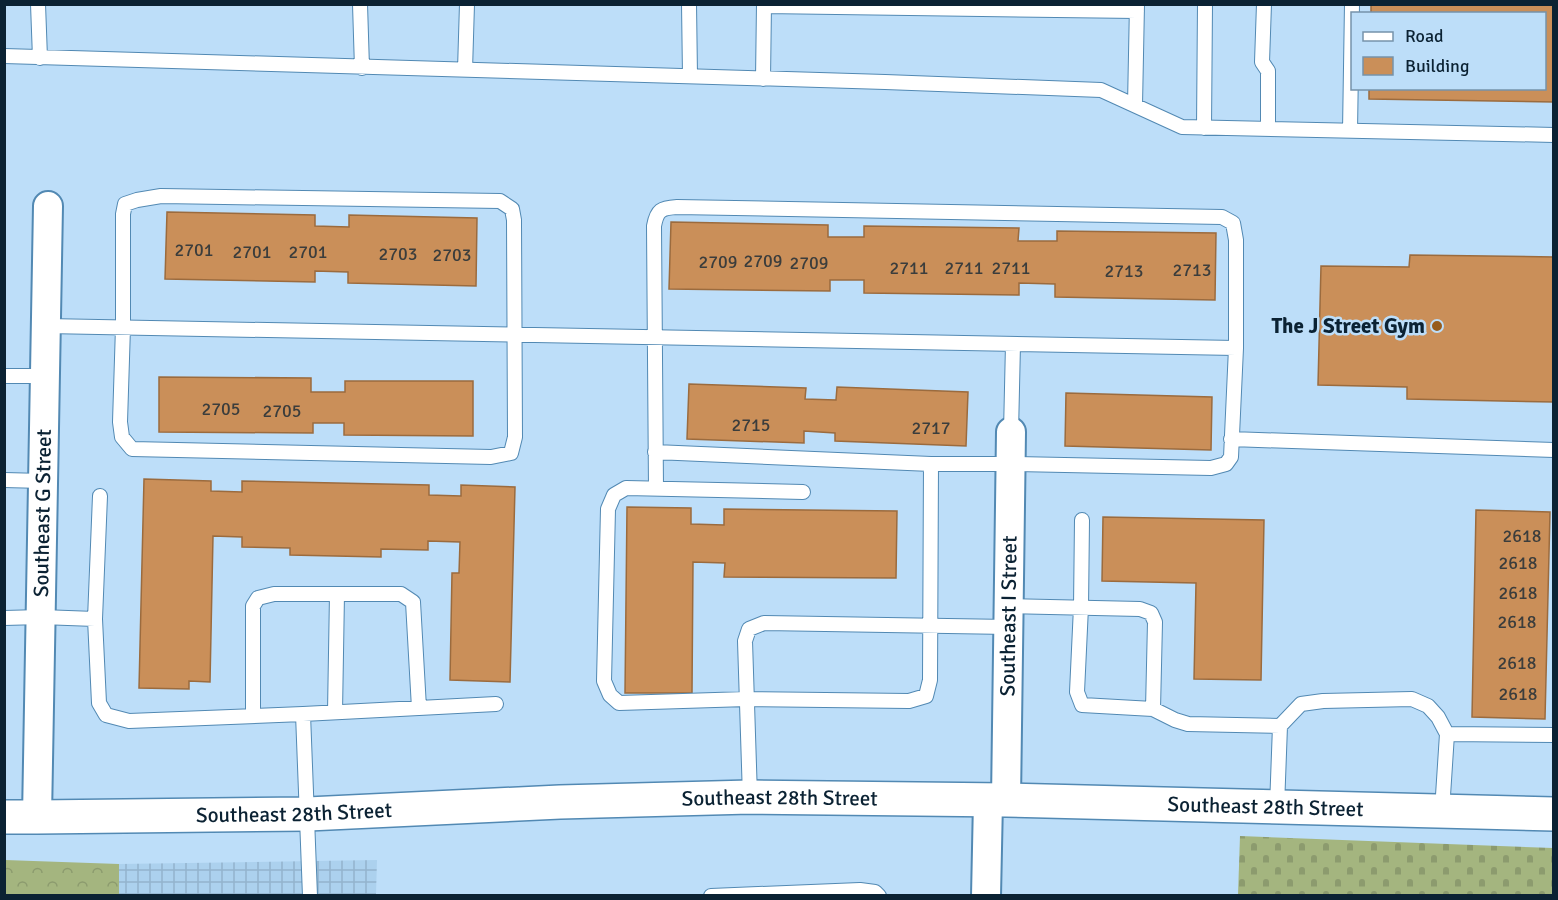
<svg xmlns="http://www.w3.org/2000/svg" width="1558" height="900" viewBox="0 0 1558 900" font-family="Signika,sans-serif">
<defs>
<pattern id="industrial-grid" width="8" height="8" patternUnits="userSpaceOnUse" patternTransform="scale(1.5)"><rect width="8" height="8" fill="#acd1ee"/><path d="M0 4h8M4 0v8" fill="none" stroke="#93b3cd"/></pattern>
<pattern id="cemetery-stones" width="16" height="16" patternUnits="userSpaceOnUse" patternTransform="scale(1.5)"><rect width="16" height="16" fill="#a4b57f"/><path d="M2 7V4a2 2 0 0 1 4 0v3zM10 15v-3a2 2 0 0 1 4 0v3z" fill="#8c9b6e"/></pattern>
<pattern id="park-crowns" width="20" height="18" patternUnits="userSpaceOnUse" patternTransform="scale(1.5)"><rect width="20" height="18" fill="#a4b57f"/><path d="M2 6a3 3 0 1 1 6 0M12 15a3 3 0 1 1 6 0" fill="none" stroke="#8c9b6e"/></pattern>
</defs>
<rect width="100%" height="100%" fill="#bddef9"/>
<!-- industrial -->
<path fill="url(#industrial-grid)" d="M377 860 376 895 119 896V864Z"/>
<!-- cemetery -->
<path fill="url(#cemetery-stones)" d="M1240 836 1553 848V895H1238Z"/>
<!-- park -->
<path fill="url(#park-crowns)" d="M5 860 119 864V895H5Z"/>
<!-- building -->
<path fill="#ca8f59" stroke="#9b6b3e" stroke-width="1.5" d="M1371 4H1554V102L1369 99V88H1544V14H1371Z
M167 212 315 215V226L349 227V215L477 218 476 286 348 283V272L315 271V282L165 279Z
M671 222 828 225V237H864V226L1019 228 1018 241H1057V231L1216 233 1215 300 1055 297V284L1019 283V295L864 293V280H830V291L669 289Z
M1410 255 1554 257V402L1407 399V387L1318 385 1321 266 1409 267Z
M159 377 311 378V392H345V381H473V436L344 435V423H313V433L159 432Z
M689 384 806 388 805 399 836 400 837 387 968 392 966 446 835 441V433L804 431V443L687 439Z
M1066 393 1212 397 1211 450 1065 446Z
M144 479 211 481V491L242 492V481L429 485V495L461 496V485L515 487 510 682 450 680 452 573H459L460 542 428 541V550L381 549V557L290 555V548L242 547V537L213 536 210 682 189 681V689L139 688Z
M627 507 691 508V524L724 525V509L897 511 896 578 724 577 725 563 693 562 692 693H625Z
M1476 510 1550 512 1545 719 1472 717Z
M1103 517 1264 520 1261 680 1194 679 1196 583 1102 581Z"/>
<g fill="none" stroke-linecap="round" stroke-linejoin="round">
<!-- service casing -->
<g stroke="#5289b3" stroke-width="16">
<path id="service" d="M38 4 40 58
M360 4 362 68
M689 4 690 76
M1264 4 1262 62 1268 71V129
M764 6 1137 11
M4 56 885 82 1101 90 1182 127 1554 135
M465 70 467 4
M763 79 764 4
M1135 105 1137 4
M1204 128 1205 4
M1350 131 1352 4
M161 196 500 201 512 209 514 220 515 437 511 453 491 457 132 449 122 437 120 422 123 327V214L125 204 137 200Z
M46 326 1236 348 1231 457 1226 464 1211 468 1011 464H931L930 680 926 696 909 701 747 699 619 703 610 695 604 681 608 509 614 495 626 488 803 492
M4 376H45
M1011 432 1013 344
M1231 439 1554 450
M655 452 931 464
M4 480 43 481
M656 488 654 226C657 210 661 208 677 207L1222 217 1233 223 1236 240V348
M1082 520 1081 607 1077 692 1082 705 1153 709
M1009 606 1140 609 1151 613 1155 622 1153 709 1175 720 1188 724 1280 726 1277 807
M4 618 41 617 95 619 100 496
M95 619 99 703 106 715 129 721 303 714 496 704
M335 712 337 594
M303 714 310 896
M253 716V606L258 598 274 594H401L413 602 419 708
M1280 726 1301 704 1323 701 1412 699 1428 706 1438 717 1447 734 1442 811
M1447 734 1554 735
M750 797 745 641 749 629 764 623 1009 627
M711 896 860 890 875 892 879 896"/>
</g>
<!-- minor casing -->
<g stroke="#5289b3" stroke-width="32">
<g id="minor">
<path id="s1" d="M1006 800 1011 432"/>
<path id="s2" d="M37 817 48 206"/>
<path d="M986 896 988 801"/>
</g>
</g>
<!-- secondary casing -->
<g stroke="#5289b3" stroke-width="36">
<g id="secondary">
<path id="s3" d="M4 817H37L308 814 560 802 750 797 1006 800 1554 814"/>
</g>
</g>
<!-- service -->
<use href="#service" stroke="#fff" stroke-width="14"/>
<!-- minor -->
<use href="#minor" stroke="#fff" stroke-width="28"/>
<!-- secondary -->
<use href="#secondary" stroke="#fff" stroke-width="33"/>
</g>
<!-- markers -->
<circle fill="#975c1c" stroke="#bddef9" stroke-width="2" cx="1437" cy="326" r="6"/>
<g text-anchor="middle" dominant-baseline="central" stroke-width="5" stroke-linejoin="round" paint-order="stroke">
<!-- number labels -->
<g font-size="18" fill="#3b3d3c">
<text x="194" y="250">2701</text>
<text x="252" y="252">2701</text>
<text x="308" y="252">2701</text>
<text x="398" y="254">2703</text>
<text x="452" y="255">2703</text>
<text x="763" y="261">2709</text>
<text x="718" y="262">2709</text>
<text x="809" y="263">2709</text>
<text x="909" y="268">2711</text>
<text x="964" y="268">2711</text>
<text x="1011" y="268">2711</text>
<text x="1192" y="270">2713</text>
<text x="1124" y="271">2713</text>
<text x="221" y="409">2705</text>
<text x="282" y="411">2705</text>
<text x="751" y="425">2715</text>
<text x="931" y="428">2717</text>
<text x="1522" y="536">2618</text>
<text x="1518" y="563">2618</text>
<text x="1518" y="593">2618</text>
<text x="1517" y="622">2618</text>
<text x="1517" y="663">2618</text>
<text x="1518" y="694">2618</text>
</g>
<!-- poi labels -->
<g font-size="21" font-weight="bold" fill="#0b2233" stroke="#bddef9" text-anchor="end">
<text x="1425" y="326">The J Street Gym</text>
</g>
<!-- street labels -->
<g font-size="21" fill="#0b2233" stroke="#bddef9">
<text stroke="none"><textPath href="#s2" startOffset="304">Southeast G Street</textPath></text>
<text stroke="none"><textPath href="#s1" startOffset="184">Southeast I Street</textPath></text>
<text stroke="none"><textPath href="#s3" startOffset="776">Southeast 28th Street</textPath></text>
<text stroke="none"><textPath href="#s3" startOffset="1262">Southeast 28th Street</textPath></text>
<text stroke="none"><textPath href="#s3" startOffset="290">Southeast 28th Street</textPath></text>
</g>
</g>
<!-- border -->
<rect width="1558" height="900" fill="none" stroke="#0b2233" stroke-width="12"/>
<!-- legend -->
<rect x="1351" y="12" width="195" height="78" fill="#bddef9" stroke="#7693aa" stroke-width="1.5"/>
<rect x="1363" y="32" width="30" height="9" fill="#ffffff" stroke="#7693aa" stroke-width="1.5"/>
<text x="1405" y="42" font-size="18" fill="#0b2233">Road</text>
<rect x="1363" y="57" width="30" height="18" fill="#ca8f59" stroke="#7693aa" stroke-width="1.5"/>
<text x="1405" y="72" font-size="18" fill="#0b2233">Building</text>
</svg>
